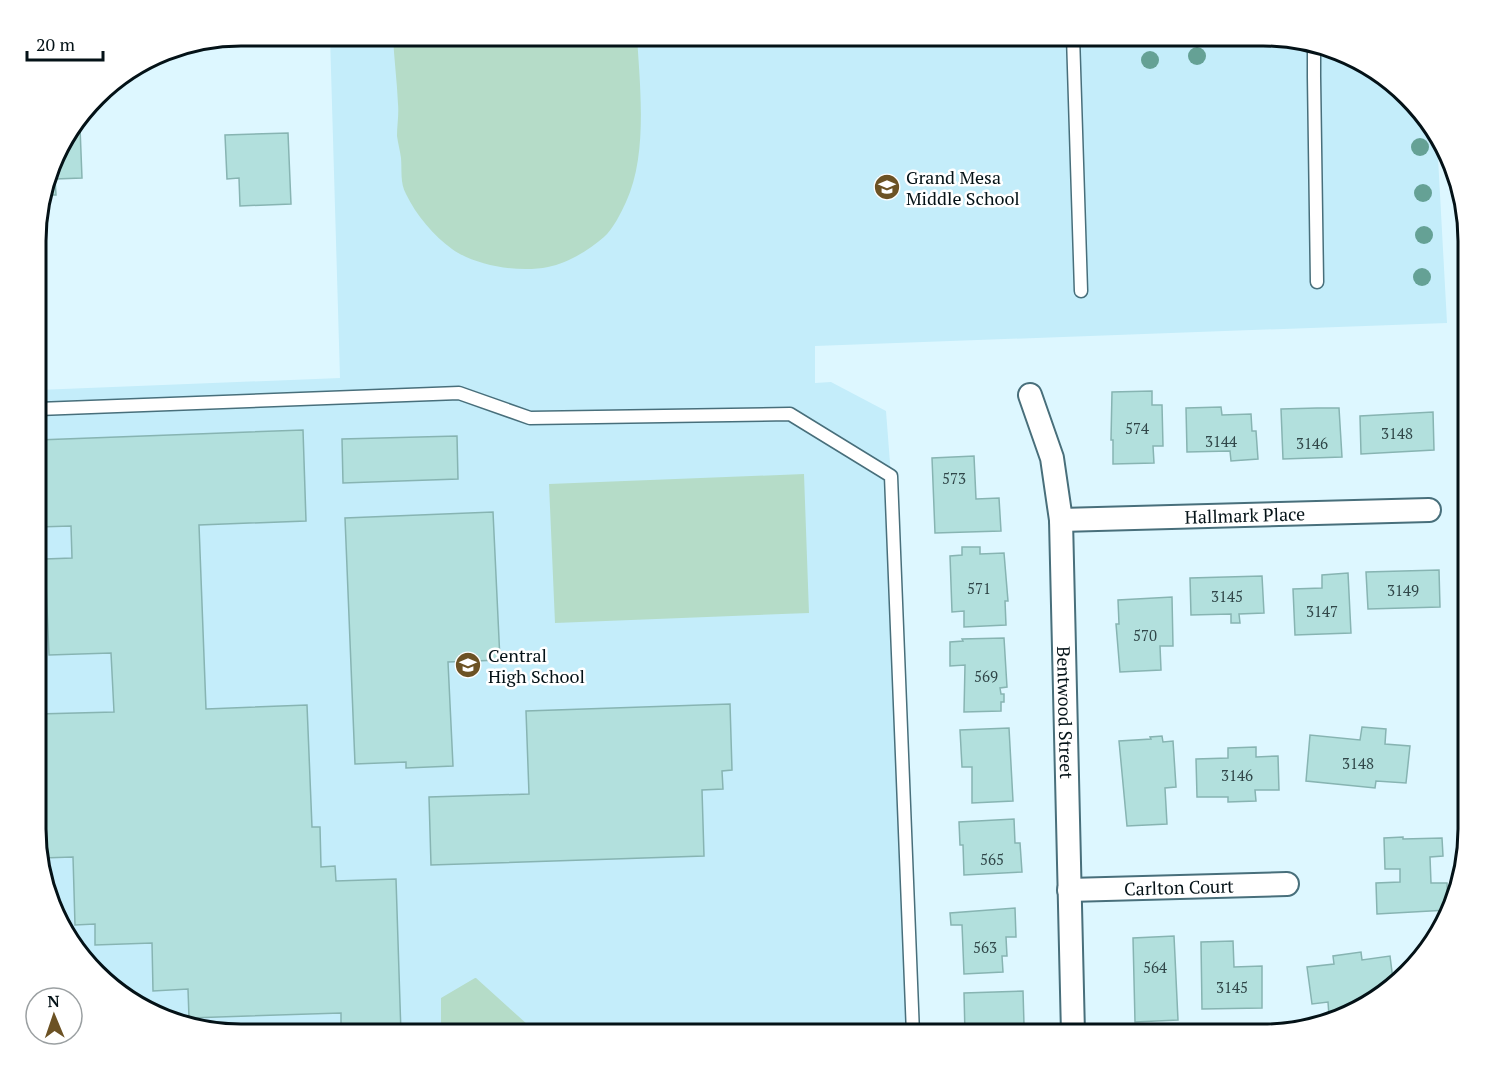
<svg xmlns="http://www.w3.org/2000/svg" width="1504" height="1070" viewBox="0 0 1504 1070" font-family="'PT Serif',serif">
<rect width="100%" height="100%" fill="#ddf7ff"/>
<!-- built -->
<path fill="#c4edfa" d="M330 36H1275L1341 52 1388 79 1437 139 1447 323 815 346V383L831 382 886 411 891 476 910 1034H229L163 1018 116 991 63 931 38 855V390L340 378Z"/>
<!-- green -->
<path fill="#b5dcc8" d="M393 36H637C640 88 648 154 626 202 621 213 613 229 604 237 589 250 568 263 548 267 520 273 476 266 452 249 434 236 416 215 406 194 400 183 402 170 401 158 400 151 398 143 397 136 397 125 399 115 398 104 397 81 394 59 393 36Z
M804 474 809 613 555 623 549 484Z
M475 978H476L538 1034H441V998Z"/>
<!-- building -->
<path fill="#b2e0dd" stroke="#87b4b2" stroke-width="1.5" d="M77 125V127H80L82 178 55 179 56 195H44L57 151Z
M288 133 291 204 240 206 239 178 227 179 225 135Z
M1152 391V405H1162L1163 446H1153L1154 463 1113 464V440H1111L1112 392Z
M1221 407 1222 415 1251 414 1252 431H1256L1258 459 1231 461 1230 451 1187 452 1186 408Z
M1317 408H1339L1342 457 1283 459 1281 409Z
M1433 412 1434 450 1361 454 1360 416Z
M303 430 306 521 199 525 206 709 307 705 312 827H320L321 867 335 866 336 881 396 879 401 1034H341V1013L189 1018 188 989 153 991 152 943 95 945V924L75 925 73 857 42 858V862H40L38 855V714L114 712 111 653 49 655 45 559 72 558 71 526 38 527V440Z
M457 436 458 479 343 483 342 439Z
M974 456 976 499 999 498 1001 531 935 533 932 458Z
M493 512 500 660 448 662 453 766 406 768V762L355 764 345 518Z
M962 547H980V554L1004 553 1008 601H1005L1006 625 964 627V611L952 612 950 556 962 555Z
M1439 570 1440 607 1368 609 1366 572Z
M1348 573 1351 633 1295 635 1293 589 1322 588V575Z
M1262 576 1264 613 1239 614 1240 623H1231V614L1191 615 1190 578Z
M1172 597 1173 646H1160L1161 670 1120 672 1116 624H1119L1118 600Z
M1004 638 1007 687 1000 688 1001 694H1004V702H1001V711L964 712 965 665 950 666V642L963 641 962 639Z
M730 704 732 770 722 771 723 789 702 790 704 856 431 865 429 797 529 794 526 711Z
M1362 727 1386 729 1385 744 1410 746 1406 783 1376 781 1375 788 1306 781 1310 735 1360 740Z
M1009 728 1013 801 972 803V767H962L960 730Z
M1162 736 1163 742 1173 741 1176 787 1165 788 1167 824 1127 826 1119 741 1151 739 1150 737Z
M1256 747V757L1278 756 1279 790H1255L1256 801 1228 802V797H1197L1196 759 1228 758V748Z
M1014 819 1015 843H1020L1022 872 964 875 963 845H960L959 822Z
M1403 837V839L1442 838 1443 856 1430 857 1431 883H1447L1448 910 1377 914 1376 883 1400 882V869H1385L1384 838Z
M1015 908 1016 937H1006L1007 956H1002L1003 972 964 974 962 925H951L950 913Z
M1174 936 1178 1020 1135 1022 1133 938Z
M1233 941 1234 967 1262 966V1008L1202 1009 1201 942Z
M1361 952 1362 960 1390 956 1393 980 1359 1008 1353 1009 1354 1012 1329 1016 1328 1002 1312 1004 1307 967 1334 964 1333 956Z
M1023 991 1024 1025 1007 1026V1034H965L964 993Z"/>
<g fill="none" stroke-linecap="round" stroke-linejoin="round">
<!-- lane casing -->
<g stroke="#486f7b" stroke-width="15">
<path id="lane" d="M1073 36 1081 291
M1317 282 1314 77V50L1318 46
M38 409 459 393 530 418 790 414 891 476 913 1034"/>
</g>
<!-- street casing -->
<g stroke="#486f7b" stroke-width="26">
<g id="street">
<path id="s1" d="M1030 395 1052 458 1061 520 1073 1034"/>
<path id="s2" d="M1061 520 1429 510"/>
<path id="s3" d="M1069 890 1287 884"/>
</g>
</g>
<!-- lane -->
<use href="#lane" stroke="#fff" stroke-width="12"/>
<!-- street -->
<use href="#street" stroke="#fff" stroke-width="22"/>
</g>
<!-- trees -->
<g fill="#65a195">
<circle cx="1197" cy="56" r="9"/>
<circle cx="1150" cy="60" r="9"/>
<circle cx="1420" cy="147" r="9"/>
<circle cx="1423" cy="193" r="9"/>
<circle cx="1424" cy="235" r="9"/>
<circle cx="1422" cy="277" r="9"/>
</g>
<!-- icons -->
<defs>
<g id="school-disc" transform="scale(1.35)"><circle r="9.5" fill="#6c5224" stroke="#fff"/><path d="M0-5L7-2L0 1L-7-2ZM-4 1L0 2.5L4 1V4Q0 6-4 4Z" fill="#fff"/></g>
</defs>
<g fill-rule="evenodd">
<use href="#school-disc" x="887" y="187"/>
<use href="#school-disc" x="468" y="665"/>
</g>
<g text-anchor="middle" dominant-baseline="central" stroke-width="5" stroke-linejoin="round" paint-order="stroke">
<!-- number labels -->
<g font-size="15" fill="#304648">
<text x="1137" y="428">574</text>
<text x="1397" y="433">3148</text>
<text x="1221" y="441">3144</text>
<text x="1312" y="443">3146</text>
<text x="954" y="478">573</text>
<text x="979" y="588">571</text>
<text x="1403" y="590">3149</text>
<text x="1227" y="596">3145</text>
<text x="1322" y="611">3147</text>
<text x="1145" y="635">570</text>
<text x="986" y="676">569</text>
<text x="1358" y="763">3148</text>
<text x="1237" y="775">3146</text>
<text x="992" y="859">565</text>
<text x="985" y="947">563</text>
<text x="1155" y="967">564</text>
<text x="1232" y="987">3145</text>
</g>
<!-- poi labels -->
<g font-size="18" fill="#041217" stroke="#fff" text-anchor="start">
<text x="906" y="177">Grand Mesa<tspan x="906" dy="21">Middle School</tspan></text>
<text x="488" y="655">Central<tspan x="488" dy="21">High School</tspan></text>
</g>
<!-- street labels -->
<g font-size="18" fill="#041217" stroke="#fff">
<text stroke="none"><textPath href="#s2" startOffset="184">Hallmark Place</textPath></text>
<text stroke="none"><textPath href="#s1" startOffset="322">Bentwood Street</textPath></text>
<text stroke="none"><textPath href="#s3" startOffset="110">Carlton Court</textPath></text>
</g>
</g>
<!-- crop -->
<path d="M0 0H1504V1070H0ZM241 46H1263A195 195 0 0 1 1458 241V829A195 195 0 0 1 1263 1024H241A195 195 0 0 1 46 829V241A195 195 0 0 1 241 46Z" fill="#fff" fill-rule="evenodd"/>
<path fill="none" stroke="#041217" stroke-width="3" d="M241 46H1263A195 195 0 0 1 1458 241V829A195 195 0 0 1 1263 1024H241A195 195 0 0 1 46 829V241A195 195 0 0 1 241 46Z"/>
<!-- north arrow -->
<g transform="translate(54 1016) rotate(358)"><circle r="28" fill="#ffffff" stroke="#9ba0a2" stroke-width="1.5"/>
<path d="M0-4.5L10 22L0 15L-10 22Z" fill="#6c5224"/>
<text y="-9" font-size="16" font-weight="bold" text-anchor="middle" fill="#041217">N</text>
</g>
<!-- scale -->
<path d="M27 51v9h76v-9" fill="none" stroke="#041217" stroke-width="3"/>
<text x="36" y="51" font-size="18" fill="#041217" stroke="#ffffff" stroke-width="4.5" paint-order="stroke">20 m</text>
</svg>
